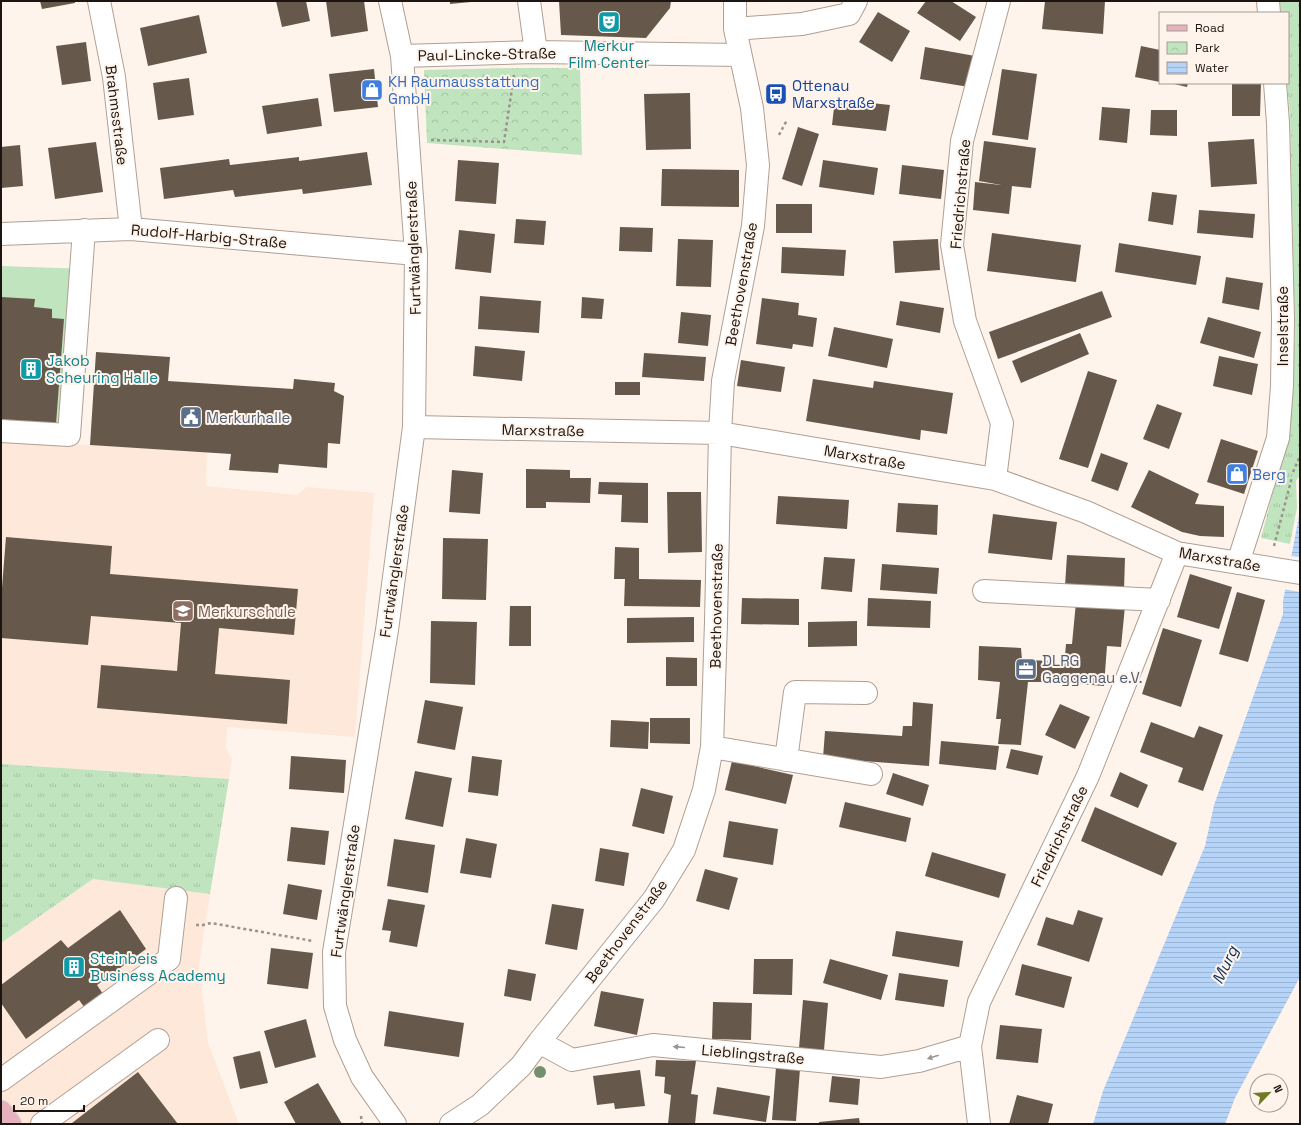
<svg xmlns="http://www.w3.org/2000/svg" width="1301" height="1125" viewBox="0 0 1301 1125" font-family="'Space Grotesk',sans-serif">
<defs>
<pattern id="grass-tufts" width="24" height="20" patternUnits="userSpaceOnUse"><rect width="24" height="20" fill="#bfe4be"/><path d="M3 7l-1-3M5 7V3M7 7l1-3M15 17l-1-3M17 17v-4M19 17l1-3" fill="none" stroke="#a4c3a2"/></pattern>
<pattern id="park-crowns" width="20" height="18" patternUnits="userSpaceOnUse"><rect width="20" height="18" fill="#bfe4be"/><path d="M2 6a3 3 0 1 1 6 0M12 15a3 3 0 1 1 6 0" fill="none" stroke="#a4c3a2"/></pattern>
<pattern id="water-rules" width="6" height="5" patternUnits="userSpaceOnUse"><rect width="6" height="5" fill="#b6d3f8"/><path d="M0 2.5h6" fill="none" stroke="#9cb4d4"/></pattern>
</defs>
<rect width="100%" height="100%" fill="#fff4eb"/>
<!-- built -->
<path fill="#fde8d9" d="M1 440 207 452 206 486 297 495 307 487 374 493 355 737 227 727 226 748 232 759 229 779 1 764Z
M93 879 210 894 199 965 208 1043 239 1124H1V943Z"/>
<!-- grass -->
<path fill="url(#grass-tufts)" d="M1280 1H1300V475L1296 481 1297 508 1290 544 1261 538 1285 446 1289 413 1295 333 1290 114 1287 83 1288 13H1281Z
M1 764 229 779 210 894 93 879 1 943Z"/>
<!-- park -->
<path fill="url(#park-crowns)" d="M515 68H580L582 155 427 143 424 70Z"/>
<!-- pitch -->
<path fill="#bfe4be" d="M1 266 91 269 74 443 1 440Z"/>
<!-- water -->
<path fill="url(#water-rules)" d="M1300 480V977L1235 1098 1225 1124H1093L1103 1091 1205 846 1214 805 1283 614V601L1300 510Z"/>
<!-- pier -->
<path fill="#fff4eb" d="M1289 556 1300 557V592L1283 589Z"/>
<!-- building -->
<path fill="#66594b" d="M40 1H75V3L42 9Z
M276 1H306L310 21 282 27Z
M326 1H364L368 31 331 37Z
M450 1H471V2L450 4Z
M559 1H671L670 8 646 38 561 35Z
M926 1H951L976 17 960 41 917 13Z
M1045 1H1105L1103 34 1042 29Z
M878 12 910 31 892 62 859 42Z
M199 15 207 53 148 66 140 28Z
M86 42 91 81 62 85 56 46Z
M1141 46 1160 50V82L1135 77Z
M925 47 975 56 969 87 920 79Z
M374 69 378 107 334 112 329 74Z
M1002 69 1037 74 1028 140 992 135Z
M189 78 194 115 158 120 153 83Z
M1170 83H1188L1187 87Z
M1232 83H1261L1260 116H1232Z
M690 93 691 149 646 150 644 94Z
M318 98 322 126 267 134 262 106Z
M835 99 890 105 886 131 832 125Z
M1102 107 1130 109 1127 143 1099 140Z
M1151 110H1177V136L1150 135Z
M798 127 819 134 802 186 782 179Z
M1254 139 1257 184 1211 187 1208 142Z
M984 141 1036 148 1031 188 1012 186 1009 214 973 210 975 182 1001 185 979 181Z
M96 142 103 192 55 199 48 148Z
M20 145 23 186 1 188V147Z
M367 152 372 185 303 194 302 189 235 197 233 190 164 199 160 168 229 159 230 165 299 157V161Z
M458 160 499 163 496 204 455 201Z
M823 160 878 168 874 195 819 187Z
M902 165 944 170 941 199 899 194Z
M662 169 739 170V207L661 206Z
M1152 192 1177 195 1173 225 1148 221Z
M776 204H812V233H776Z
M1199 210 1255 214 1253 238 1197 233Z
M516 219 546 221 544 245 514 243Z
M620 227 653 228 652 252 619 251Z
M459 230 495 234 491 273 455 269Z
M992 233 1081 245 1076 282 987 271Z
M678 239 713 240 711 287 676 286Z
M938 239 940 270 895 273 893 241Z
M1119 243 1201 256 1196 285 1115 272Z
M782 247 846 250 844 276 781 273Z
M1226 277 1263 283 1259 310 1222 303Z
M1102 291 1112 317 998 359 989 332Z
M480 296 541 301 539 333 478 329Z
M1 297 35 299 34 307 52 309V318L64 319 56 424 19 428V421L1 419Z
M582 297 604 299 602 319 581 318Z
M762 298 799 303 798 315 817 318 813 347 793 344 792 349 756 344Z
M900 301 944 308 940 333 896 325Z
M681 312 711 315 708 346 678 343Z
M1208 317 1261 332 1254 358 1200 343Z
M834 327 893 339 887 368 828 356Z
M1080 333 1089 354 1021 383 1012 361Z
M475 346 525 351 522 381 473 376Z
M96 352 170 357 168 381 293 389 294 379 335 383 334 391 344 396 340 444 328 443 327 468 279 464 278 473 229 470 231 454 90 445Z
M644 353 706 357 704 381 642 377Z
M1219 356 1258 364 1252 395 1213 386Z
M741 360 785 367 781 392 737 386Z
M1088 371 1117 380 1088 468 1059 459Z
M813 379 873 388 874 381 953 393 947 434 921 430 920 440 806 421Z
M615 382H640V395H615Z
M1157 404 1182 413 1169 449 1143 439Z
M1221 439 1258 451 1244 494 1207 482Z
M1101 453 1128 463 1118 491 1091 481Z
M526 469 570 470V478H591L590 503 546 502V508H526Z
M452 470 483 473 480 514 449 512Z
M1149 470 1199 494 1195 504 1224 506V537L1200 536 1182 532 1131 507Z
M599 482 648 483V523L621 522 622 495 598 494Z
M667 492H701L702 552 668 553Z
M778 496 849 500 847 529 776 524Z
M898 503 938 505 937 535 896 532Z
M993 514 1057 522 1052 560 988 553Z
M6 537 112 546 110 574 298 589 294 635 219 628 215 674 290 680 287 724 97 708 101 665 177 671 181 623 91 616 88 645 1 638V600Z
M443 538 488 539 486 600 442 599Z
M615 547 639 548V579L701 580 700 607 624 606 625 579H614Z
M1067 555 1125 558 1124 590 1065 586Z
M824 557 855 559 852 592 821 589Z
M882 564 939 568 937 594 880 590Z
M1190 574 1232 587 1219 629 1177 617Z
M1237 592 1265 600 1248 662 1219 654Z
M742 598 799 599V625L741 624Z
M868 598 931 601 930 628 867 626Z
M1076 602 1125 606 1121 647 1107 646 1104 686 1056 682H1028L1021 745 998 744 1001 719H996L1000 682 978 680 979 646 1021 648 1022 660 1056 661V666L1064 667 1066 644H1072Z
M510 606H531V646H509Z
M694 617V642L627 643V618Z
M431 621 477 622 475 685 430 683Z
M857 621V646L808 647V622Z
M1163 628 1202 640 1181 707 1142 694Z
M666 657 697 658V686H666Z
M425 700 463 707 455 750 417 743Z
M913 702 933 704 929 766 823 758 825 731 902 736 903 726H912Z
M1060 704 1090 717 1075 749 1045 735Z
M650 718H690V744L650 743Z
M611 720 649 722 648 749 610 747Z
M1151 722 1194 738 1199 726 1223 735 1203 791 1178 782 1183 768 1140 752Z
M941 741 999 746 996 770 939 764Z
M1011 749 1043 756 1038 775 1006 768Z
M291 756 346 760 344 793 289 789Z
M472 756 502 760 498 796 468 792Z
M732 761 793 775 786 804 725 790Z
M415 771 452 778 443 827 405 819Z
M1120 772 1148 785 1138 808 1110 796Z
M893 773 929 785 923 806 886 794Z
M641 788 673 796 664 834 632 826Z
M845 802 911 818 906 842 839 827Z
M1095 807 1177 843 1162 876 1081 841Z
M729 821 778 829 773 865 723 857Z
M291 827 329 831 325 865 287 861Z
M466 838 497 844 491 878 460 873Z
M394 839 435 845 428 893 387 886Z
M600 848 629 853 624 886 595 881Z
M932 852 1006 874 999 898 925 876Z
M705 869 738 878 729 910 696 901Z
M288 884 322 890 317 920 283 914Z
M388 899 425 905 417 947 389 942 391 931 382 930Z
M552 904 584 909 577 950 545 944Z
M120 910 146 949 97 985 103 994 85 1008 79 1000 26 1039 1 1003V985L61 940 68 948Z
M1078 910 1103 918 1089 962 1037 945 1046 917 1073 925Z
M896 931 963 941 959 967 892 956Z
M271 948 313 953 308 989 267 984Z
M754 959H793L792 995 753 994Z
M830 959 888 975 881 1000 823 983Z
M1022 964 1072 977 1064 1008 1015 995Z
M508 969 536 974 531 1001 504 996Z
M899 973 948 980 944 1007 895 1000Z
M601 991 644 999 637 1035 594 1026Z
M803 1000 828 1003 824 1050 799 1048Z
M713 1002 752 1003 751 1040 712 1039Z
M389 1011 464 1023 459 1057 384 1046Z
M306 1019 316 1057 275 1068 264 1031Z
M1000 1025 1042 1029 1038 1063 996 1059Z
M260 1051 268 1083 240 1089 233 1057Z
M656 1060 696 1061 691 1094 698 1095 695 1124H668L671 1095 664 1093 665 1077 655 1076Z
M776 1067 800 1069 796 1121 772 1120Z
M640 1070 645 1106 615 1109 614 1103 597 1105 593 1076Z
M138 1072 178 1124H72V1123Z
M832 1076 860 1079 858 1105 829 1102Z
M318 1083 342 1124H296L284 1102Z
M717 1087 770 1096 766 1122 713 1114Z
M1017 1095 1053 1104 1048 1124H1009Z
M859 1118 860 1124H819V1122Z"/>
<g fill="none" stroke-linecap="round" stroke-linejoin="round">
<!-- minor casing -->
<g stroke="#b09f92" stroke-width="24">
<path id="minor" d="M99 1 114 77 131 229
M390 1 402 56 416 254 414 427 387 630 334 952 335 1006 345 1040 362 1077 395 1124
M529 1 536 52
M1268 1 1269 13
M735 29 802 24 849 14 856 1
M402 56 536 52 740 55
M1 234 131 229 416 254
M414 427 720 433 995 479 1086 512 1177 553 1300 573
M1 431 69 435 84 230
M995 479 1002 423 965 321 952 245 962 141 999 1
M1238 563 1278 438 1282 386 1283 318 1278 123 1275 83
M984 591 1159 600
M712 747 871 774
M786 760 795 692 866 693
M539 1042 572 1060 653 1045 881 1067 919 1061 970 1046
M1 1080 169 959 176 898
M42 1124 158 1040
M451 1124 480 1105 521 1066 539 1042 654 899 684 850 704 790 712 747 716 622 720 433 723 381 753 226 758 165 752 108 735 29V1
M979 1124 970 1046 979 1002 1088 776 1177 553"/>
</g>
<!-- major casing -->
<g stroke="#d6d5d4" stroke-width="24">
<path id="major" d="M1 1112 10 1124"/>
</g>
<!-- path -->
<path stroke="#9b928b" stroke-width="2.5" stroke-dasharray="3 3" stroke-linecap="butt" d="M779 135 787 120
M431 140 504 142 514 75
M1293 472 1300 456
M1274 546 1292 477
M196 925H203L211 923 313 941
M361 1116 362 1124"/>
<!-- minor -->
<use href="#minor" stroke="#fff" stroke-width="22"/>
<!-- major -->
<use href="#major" stroke="#e5b2be" stroke-width="22"/>
</g>
<!-- trees -->
<circle fill="#73906c" cx="540" cy="1072" r="6"/>
<!-- one-way arrows -->
<defs><path id="oneway-solid" d="M-6-.8H1V-3.2L6.5 0L1 3.2V.8H-6Z"/></defs>
<g fill="#999694">
<use href="#oneway-solid" transform="translate(679 1047) rotate(-175)"/>
<use href="#oneway-solid" transform="translate(933 1057) rotate(163)"/>
</g>
<!-- icons -->
<defs>
<g id="theatre-square" transform="scale(1.15)"><rect x="-9" y="-9" width="18" height="18" rx="4" fill="#0f9aa8" stroke="#fff4eb"/><path d="M-5-5.5Q0-4 5-5.5V0Q5 5 0 6Q-5 5-5 0ZM-3.3-2.5H-1v1.5H-3.3ZM1-2.5H3.3v1.5H1ZM-2.8 1Q0 5.5 2.8 1Z" fill="#fff"/></g>
<g id="shop-square" transform="scale(1.15)"><rect x="-9" y="-9" width="18" height="18" rx="4" fill="#3f7fe0" stroke="#fff4eb"/><path d="M-5-2.5h2.3a2.7 3.5 0 0 1 5.4 0H5L5.5 6h-11ZM-1.5-2.5h3a1.5 2.3 0 0 0-3 0Z" fill="#fff"/></g>
<g id="bus-square" transform="scale(1.15)"><rect x="-9" y="-9" width="18" height="18" rx="4" fill="#1a4fb4" stroke="#fff4eb"/><path d="M-5-6H5V4H4V6H2V4H-2V6H-4V4H-5ZM-3.5-4V0h7V-4ZM-3.5 1.2v1.5H-2V1.2ZM2 1.2v1.5H3.5V1.2Z" fill="#fff"/></g>
<g id="building-square" transform="scale(1.15)"><rect x="-9" y="-9" width="18" height="18" rx="4" fill="#0f9aa8" stroke="#fff4eb"/><path d="M-4-6H4V6H1V3H-1V6H-4ZM-2.5-4.3h1.7v1.8h-1.7ZM.8-4.3h1.7v1.8H.8ZM-2.5-1h1.7V.8h-1.7ZM.8-1h1.7V.8H.8Z" fill="#fff"/></g>
<g id="civic-square" transform="scale(1.15)"><rect x="-9" y="-9" width="18" height="18" rx="4" fill="#5c6f8a" stroke="#fff4eb"/><path d="M-.6-6.5H3V-4.5H.6V-3L4-1V1h2V6H-6V1h2V-1L-.6-3ZM-1.2 2.5V6h2.4V2.5Z" fill="#fff"/></g>
<g id="school-square" transform="scale(1.15)"><rect x="-9" y="-9" width="18" height="18" rx="4" fill="#8d6e63" stroke="#fff4eb"/><path d="M0-5L7-2L0 1L-7-2ZM-4 1L0 2.5L4 1V4Q0 6-4 4Z" fill="#fff"/></g>
<g id="office-square" transform="scale(1.15)"><rect x="-9" y="-9" width="18" height="18" rx="4" fill="#5c6f8a" stroke="#fff4eb"/><path d="M-6-3h4V-5.5h4V-3h4V5H-6ZM-1-4.5V-3h2v-1.5ZM-6 0V1H6V0Z" fill="#fff"/></g>
</defs>
<g fill-rule="evenodd">
<use href="#theatre-square" x="609" y="22"/>
<use href="#shop-square" x="372" y="90"/>
<use href="#bus-square" x="776" y="94"/>
<use href="#building-square" x="31" y="369"/>
<use href="#civic-square" x="191" y="417"/>
<use href="#shop-square" x="1237" y="474"/>
<use href="#school-square" x="183" y="611"/>
<use href="#office-square" x="1026" y="669"/>
<use href="#building-square" x="74" y="967"/>
</g>
<g text-anchor="middle" dominant-baseline="central" stroke-width="4" stroke-linejoin="round" paint-order="stroke">
<!-- culture labels -->
<g font-size="15" fill="#0d838f" stroke="#fff4eb" text-anchor="start">
<text x="609" y="45" text-anchor="middle">Merkur<tspan x="609" dy="17">Film Center</tspan></text>
<text x="46" y="360">Jakob<tspan x="46" dy="17">Scheuring Halle</tspan></text>
<text x="90" y="958">Steinbeis<tspan x="90" dy="17">Business Academy</tspan></text>
</g>
<!-- street labels -->
<g font-size="15" fill="#1c1511" stroke="#fff4eb">
<text transform="translate(487 54) rotate(-1)">Paul-Lincke-Straße</text>
<text transform="translate(117 115) rotate(83)">Brahmsstraße</text>
<text transform="translate(960 194) rotate(-85)">Friedrichstraße</text>
<text transform="translate(209 236) rotate(5)">Rudolf-Harbig-Straße</text>
<text transform="translate(413 248) rotate(-92)">Furtwänglerstraße</text>
<text transform="translate(741 284) rotate(-80)">Beethovenstraße</text>
<text transform="translate(1282 326) rotate(-90)">Inselstraße</text>
<text transform="translate(543 430) rotate(1)">Marxstraße</text>
<text transform="translate(865 457) rotate(10)">Marxstraße</text>
<text transform="translate(1220 559) rotate(10)">Marxstraße</text>
<text transform="translate(394 571) rotate(-82)">Furtwänglerstraße</text>
<text transform="translate(716 606) rotate(-89)">Beethovenstraße</text>
<text transform="translate(1059 836) rotate(-64)">Friedrichstraße</text>
<text transform="translate(345 891) rotate(-82)">Furtwänglerstraße</text>
<text transform="translate(626 931) rotate(-53)">Beethovenstraße</text>
<text transform="translate(753 1054) rotate(5)">Lieblingstraße</text>
</g>
<!-- shop labels -->
<g font-size="15" fill="#366cbe" stroke="#fff4eb" text-anchor="start">
<text x="388" y="81">KH Raumausstattung<tspan x="388" dy="17">GmbH</tspan></text>
<text x="1252" y="474">Berg</text>
</g>
<!-- transit labels -->
<g font-size="15" fill="#164399" stroke="#fff4eb" text-anchor="start">
<text x="792" y="85">Ottenau<tspan x="792" dy="17">Marxstraße</tspan></text>
</g>
<!-- service labels -->
<g font-size="15" fill="#4e5e75" stroke="#fff4eb" text-anchor="start">
<text x="206" y="417">Merkurhalle</text>
<text x="1042" y="660">DLRG<tspan x="1042" dy="17">Gaggenau e.V.</tspan></text>
</g>
<!-- education labels -->
<g font-size="15" fill="#785e54" stroke="#fff4eb" text-anchor="start">
<text x="198" y="611">Merkurschule</text>
</g>
<!-- water labels -->
<g font-size="16" font-style="italic" fill="#0c3059" stroke="#fff4eb">
<text transform="translate(1225 965) rotate(-65)">Murg</text>
</g>
</g>
<!-- border -->
<rect width="1301" height="1125" fill="none" stroke="#1c1511" stroke-width="4"/>
<!-- legend -->
<rect x="1159" y="12" width="130" height="72" fill="#fff4eb" stroke="#a49b94"/>
<rect x="1167" y="25" width="20" height="6" fill="#e5b2be" stroke="#a49b94"/>
<text x="1195" y="32" font-size="12" fill="#1c1511">Road</text>
<rect x="1167" y="42" width="20" height="12" fill="url(#park-crowns)" stroke="#a49b94"/>
<text x="1195" y="52" font-size="12" fill="#1c1511">Park</text>
<rect x="1167" y="62" width="20" height="12" fill="url(#water-rules)" stroke="#a49b94"/>
<text x="1195" y="72" font-size="12" fill="#1c1511">Water</text>
<!-- north arrow -->
<g transform="translate(1269 1093) rotate(65)"><circle r="19" fill="#fff4eb" stroke="#a49b94"/>
<path d="M0-3L7 15L0 10L-7 15Z" fill="#707b27"/>
<text y="-6" font-size="11" font-weight="bold" text-anchor="middle" fill="#1c1511">N</text>
</g>
<!-- scale -->
<path d="M14 1105v6h70v-6" fill="none" stroke="#1c1511" stroke-width="2"/>
<text x="20" y="1105" font-size="12" fill="#1c1511" stroke="#fff4eb" stroke-width="3" paint-order="stroke">20 m</text>
</svg>
